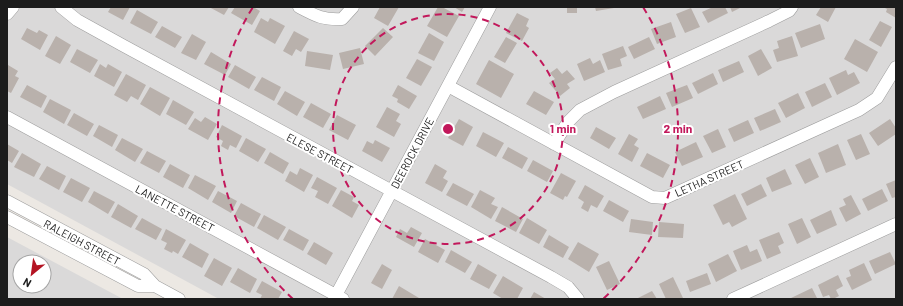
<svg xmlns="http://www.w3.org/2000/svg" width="903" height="306" viewBox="0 0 903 306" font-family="Barlow,sans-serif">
<rect width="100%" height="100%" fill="#ece8e3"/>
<!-- residential -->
<path fill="#dad9d9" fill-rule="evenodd" d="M7 7H896V299H219L7 184Z
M7 237 123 299H7ZM20 262H44V286H20Z"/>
<!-- building -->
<path fill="#b9b1ac" d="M111 7H130L123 20 108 12Z
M209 7H229L224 15Z
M235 7H253L260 11 252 25 231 13Z
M380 7H399L388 26 374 18Z
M438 7H442L459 16 447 37 427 26Z
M454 7H465L462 12Z
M567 7H577V13H567Z
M595 7H614V8L596 11Z
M713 7H725L728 13 708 23 702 12Z
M730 7H742L732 12Z
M821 7H836L828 22 816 15Z
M883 7H896V18L886 12 887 9Z
M691 8 700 27 685 33 676 14Z
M137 10 158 22 151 34 130 23Z
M517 13 529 19 526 26 529 28 522 41 506 33Z
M261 18 268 22 270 18 285 26 275 44 254 32Z
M880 21 892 27 881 47 869 40Z
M671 22 676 37 657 44 651 29Z
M820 24 825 39 801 48 795 33Z
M162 26 182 37 175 48 155 37Z
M27 28 37 33 39 30 48 35 40 50 21 39Z
M383 28 393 37 375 56 365 46Z
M294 31 309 39 301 52 296 49 292 56 283 51Z
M429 33 444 42 434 61 418 53Z
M192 34 206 42 196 60 181 53Z
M56 36 71 45 60 64 45 56Z
M792 36 798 56 777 62 773 50 779 48 777 41Z
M506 37 517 43 505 63 494 57Z
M649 37 655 49 634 59 628 47Z
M855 39 878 52 867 72 844 59Z
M623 46 627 56 620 59 622 66 608 70 602 54Z
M360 48 364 64 343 69 339 53Z
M77 49 98 60 90 73 70 62Z
M761 49 772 68 758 76 748 56Z
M307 51 333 55 330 70 305 66Z
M211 52 231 64 225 75 204 64Z
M590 58 593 64 600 60 605 72 584 81 577 64Z
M417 59 432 67 421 86 406 78Z
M489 60 514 74 501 98 476 84Z
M739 61 744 72 723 82 718 70Z
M100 64 106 68 108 64 122 72 114 87 94 76Z
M8 65 18 71 15 76 19 78 11 93 7 91Z
M235 65 256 77 249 89 228 77Z
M557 68 562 74 567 70 575 79 567 84 570 88 560 96 549 83 555 79 550 73Z
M846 70 848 75 854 72 860 83 837 95 829 78Z
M713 73 718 84 698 94 692 83Z
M126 74 146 85 138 100 131 96 127 102 114 95Z
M262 77 281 87 274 101 254 90Z
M825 83 832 97 812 107 805 92Z
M27 85 47 96 41 108 20 97Z
M398 85 417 96 409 109 397 102 398 99 392 96Z
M687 85 693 98 672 107 666 93Z
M150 87 170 98 160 116 140 104Z
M285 91 305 102 297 116 277 104Z
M534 91 554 102 546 115 526 104Z
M798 93 805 108 786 118 778 103Z
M660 96 666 109 643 119 637 107Z
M50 99 71 110 64 124 43 112Z
M173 100 194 112 186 125 166 114Z
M311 103 331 114 323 128 303 117Z
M387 107 400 114 396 121 401 124 394 137 376 127Z
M775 109 781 122 760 131 754 118Z
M74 113 94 124 87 136 67 125Z
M337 115 356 125 348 140 329 130Z
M205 117 217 124 208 140 188 129 195 118 201 122Z
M459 119 473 127 463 146 448 138Z
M890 119 896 128V134L878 146 869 133Z
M748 120 754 133 734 142 728 129Z
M99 125 118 135 112 147 93 136Z
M222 125 242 136 236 148 230 145 228 150 221 146 223 141 216 137Z
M596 127 616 138 609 149 590 138Z
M718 129 726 147 712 153 703 136Z
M483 132 504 143 496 157 476 146Z
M629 134 638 139 634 145 639 148 632 162 618 154Z
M861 134 870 154 856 160 847 140Z
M122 138 143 149 135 162 115 150Z
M246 138 266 149 258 162 239 151Z
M375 140 390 148 382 162 362 151 367 141 373 144Z
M696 142 703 157 682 166 675 152Z
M7 144 19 151 12 163 7 160Z
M838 144 846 165 826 173 818 153Z
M508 147 528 158 522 169 502 158Z
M147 151 166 161 159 173 140 163Z
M270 152 289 163 283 174 264 163Z
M22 153 41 164 34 177 14 167Z
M647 153 670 165 663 178 640 166Z
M810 158 819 177 805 184 795 165Z
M533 160 553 171 547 182 527 171Z
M170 164 190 175 183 188 163 177Z
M435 164 447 171 443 178 448 181 442 192 425 183Z
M47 166 66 176 59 190 39 179Z
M300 168 313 175 304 192 285 181 290 171 297 175Z
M785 169 792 184 772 192 766 178Z
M561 173 576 181 567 197 565 196 563 200 550 193Z
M195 175 216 186 208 200 188 188Z
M317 177 337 188 328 204 315 197 318 191 311 188Z
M71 178 90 188 82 202 63 192Z
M896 180V197L892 198 886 184Z
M453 183 474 194 467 206 446 195Z
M761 184 767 196 747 206 741 194Z
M585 185 604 196 597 208 591 205 588 212 581 208 584 202 578 198Z
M882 189 888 201 868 211 862 199Z
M341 190 354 197 352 201 359 205 352 218 332 206Z
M480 190 495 198 491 204 498 207 491 219 471 207Z
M94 191 115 202 108 214 88 202Z
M218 191 237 201 231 213 212 202Z
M735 194 747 219 732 227 729 222 723 225 713 205Z
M851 195 861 214 846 222 839 208 846 205 843 199Z
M609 200 629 211 623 222 603 211Z
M241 203 261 214 254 227 234 216Z
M118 204 138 216 131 228 111 217Z
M502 207 523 219 516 232 495 221Z
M831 210 837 225 817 234 810 220Z
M264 215 286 227 278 240 257 228Z
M142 218 162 229 156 240 135 229Z
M527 218 547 230 539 244 519 233Z
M802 218 811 237 797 244 788 224Z
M631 219 653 222 652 235 629 232Z
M659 222 684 224 683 238 658 237Z
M411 227 422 233 414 247 396 237 400 229 407 233Z
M166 229 186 240 178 254 173 251 172 253 164 249 167 243 161 240Z
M289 229 309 240 303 251 283 240Z
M779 232 784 243 778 246 781 253 767 259 759 240Z
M549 235 569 247 563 258 543 247Z
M425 239 445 250 438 263 418 252Z
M314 242 333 253 326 265 307 254Z
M578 242 599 254 589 272 568 259Z
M190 243 209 254 202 268 182 257Z
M747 245 750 252 757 249 762 261 741 270 733 251Z
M451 250 472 262 465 273 445 262Z
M890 252 896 264 875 274 869 261Z
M728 254 737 271 716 282 708 264Z
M214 258 232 268 222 286 204 276Z
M609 261 620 284 607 290 596 267Z
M864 263 872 280 852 290 846 278 851 276 849 270Z
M382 264 392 270 382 289 371 283Z
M478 264 497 275 489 289 470 279Z
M238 268 257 279 250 293 230 282Z
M707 273 711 284 690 292 686 281Z
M838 275 843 286 836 290 839 296 833 299H831L829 295 823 297 818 285Z
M503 276 523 288 517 299H503L493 293Z
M673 277 683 298 680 299H666L659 284Z
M262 281 282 292 278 299H260L262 295 256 292Z
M399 286 419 298 418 299H392Z
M812 288 817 298 792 299 791 298Z
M652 291 657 299H636Z
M534 292 546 299H530Z"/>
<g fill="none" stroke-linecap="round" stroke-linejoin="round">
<!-- minor casing -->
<g stroke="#9d9d9d" stroke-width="13">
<path id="minor" d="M61 7 77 20 124 46 551 277 568 287 578 299
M299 7C316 16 323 20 342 19L353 7
M7 14 13 7
M448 86 652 197 665 198 859 110 877 98 896 67
M7 117 343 299
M554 144 568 122 580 110 614 92 769 21 789 11 792 7
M7 201 144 274 155 286 179 299
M7 217 138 286H155
M334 299 490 7
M733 299 896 224"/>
</g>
<!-- minor -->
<use href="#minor" stroke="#fff" stroke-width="12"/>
</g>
<!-- distance rings -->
<g fill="none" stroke="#c2185b" stroke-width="2" stroke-dasharray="7 5">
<circle cx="448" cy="129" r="115"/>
<path d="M293 299A230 230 0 0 1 253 7M643 7A230 230 0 0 1 603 299"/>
</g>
<g text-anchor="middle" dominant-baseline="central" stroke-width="4" stroke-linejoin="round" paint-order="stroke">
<!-- street labels -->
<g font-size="11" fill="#1c1c1c" stroke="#fff">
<text transform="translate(320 153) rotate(28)">ELESE STREET</text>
<text transform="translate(412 153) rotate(-62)">DEEROCK DRIVE</text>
<text transform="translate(709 178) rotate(-24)">LETHA STREET</text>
<text transform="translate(175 208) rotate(28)">LANETTE STREET</text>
<text transform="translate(82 242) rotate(28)">RALEIGH STREET</text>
</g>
</g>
<circle cx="448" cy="129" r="6" fill="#c2185b" stroke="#fff" stroke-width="2"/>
<g font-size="12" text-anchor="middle" font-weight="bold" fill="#c2185b" stroke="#fff" stroke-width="4" stroke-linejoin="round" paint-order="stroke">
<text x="563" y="133">1 min</text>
<text x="678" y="133">2 min</text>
</g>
<!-- border -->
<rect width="903" height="306" fill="none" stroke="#1c1c1c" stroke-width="16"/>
<!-- north arrow -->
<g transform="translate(32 274) rotate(209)"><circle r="19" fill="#ffffff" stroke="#a4a4a4"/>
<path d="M0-3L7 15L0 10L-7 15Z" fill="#b41423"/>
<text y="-6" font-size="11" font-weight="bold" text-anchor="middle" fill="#1c1c1c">N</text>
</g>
</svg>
